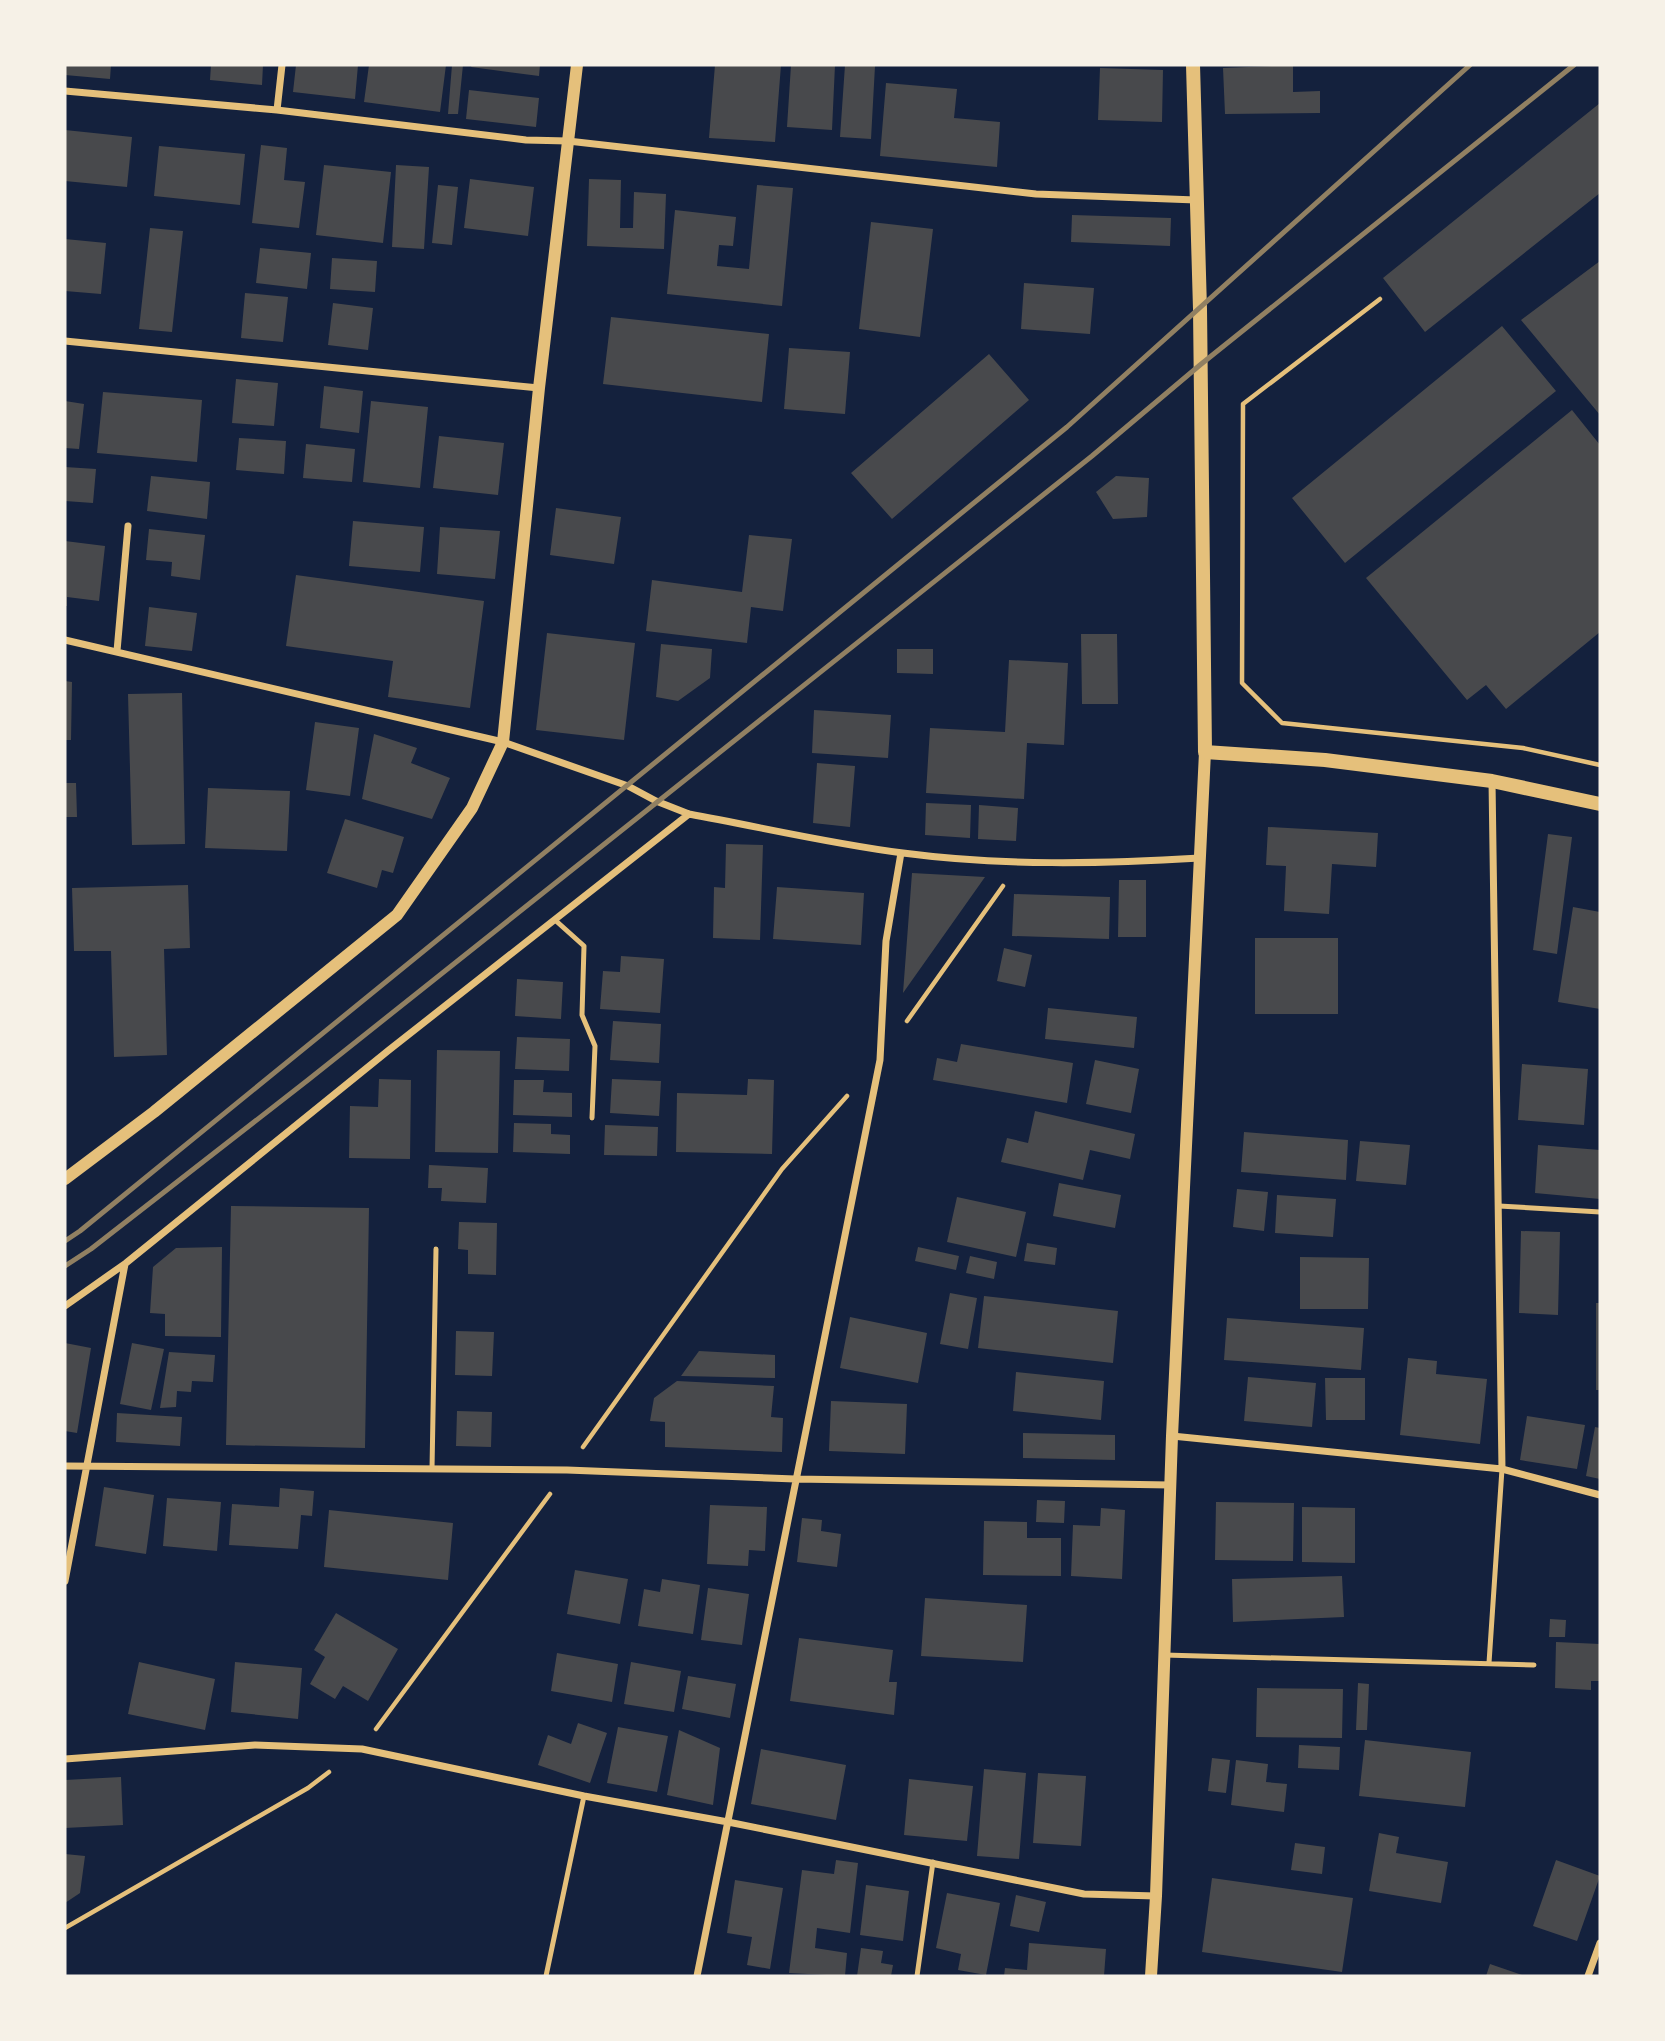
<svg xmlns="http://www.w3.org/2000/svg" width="1665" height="2041" viewBox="0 0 1665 2041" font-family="'Noto Serif',serif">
<rect width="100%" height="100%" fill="#14213d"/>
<!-- building -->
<path fill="#48494c" d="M65 65H111L110 79 65 75Z
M211 65H263L262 85 210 80Z
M296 65H358L355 99 293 92Z
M369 65H446L440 112 364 102Z
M452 65H463L458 114H448Z
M472 65H540L539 76 471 67Z
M715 65H781L775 142 709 138Z
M791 65H835L832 130 787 127Z
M845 65 875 66 871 139 840 137Z
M1293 65V92L1320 91V113L1225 114 1223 68Z
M1100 68 1163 70 1162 122 1098 120Z
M886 83 957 89 954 118 1000 122 997 167 880 156Z
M469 90 539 98 536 127 466 119Z
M1600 103V193L1425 332 1383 278Z
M65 130 132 137 127 187 65 181Z
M261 145 287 148 284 180 305 182 299 228 252 223Z
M159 146 245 154 240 205 154 196Z
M324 165 391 172 383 243 316 235Z
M396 165 429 167 424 249 392 247Z
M470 179 534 187 528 236 464 228Z
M589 179 621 180 620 228H633L634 192 666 194 664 249 587 246Z
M438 185 458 187 452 245 432 243Z
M757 185 793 188 782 306 667 294 675 210 736 217 733 246 719 245 717 266 749 269Z
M1072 215 1171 218 1170 246 1071 242Z
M871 222 933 229 920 337 859 329Z
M150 228 183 231 172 332 139 329Z
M65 239 106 243 101 294 65 291Z
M260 248 311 253 307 289 256 283Z
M332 258 377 261 375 292 330 289Z
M1600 261V415L1521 320Z
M1024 283 1094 288 1090 334 1021 329Z
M245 293 288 297 283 342 241 338Z
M333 303 373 308 368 350 328 345Z
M611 317 769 334 762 402 603 384Z
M1502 326 1556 391 1345 563 1292 498Z
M789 348 850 352 845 414 784 409Z
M989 354 1029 400 892 519 851 473Z
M236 379 278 383 274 426 232 423Z
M324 386 363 391 359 433 320 428Z
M103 392 202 400 197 462 97 453Z
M65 401 84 404 79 449 65 448Z
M371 401 428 407 420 488 363 482Z
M1572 410 1600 445V632L1506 709 1486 685 1467 700 1366 578Z
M439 436 504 443 498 495 433 488Z
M239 438 286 441 284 474 236 470Z
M306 444 355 449 352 482 303 478Z
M65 467 96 469 93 503 65 501Z
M151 476 210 482 207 519 147 511Z
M1116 476 1149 478 1147 517 1113 519 1096 492Z
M556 508 621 517 614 564 550 555Z
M353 521 424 527 420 572 349 566Z
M440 527 500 531 495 579 437 574Z
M149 529 205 535 200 580 171 576 172 562 146 560Z
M749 535 792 539 783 611 751 607 747 643 646 631 652 580 742 592Z
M65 541 105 546 99 601 67 597V606H65Z
M296 575 484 601 470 708 388 697 393 661 286 646Z
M149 607 197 613 192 651 145 646Z
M547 633 635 643 624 740 536 730Z
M1081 634H1117L1118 704H1082Z
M661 644 712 649 710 678 678 701 656 697Z
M897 649H933V674L897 673Z
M1009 660 1068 663 1064 745 1027 743 1024 799 926 793 930 728 1005 732Z
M65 681 72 682 71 740H65Z
M182 693 185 844 132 845 128 694Z
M814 710 891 715 888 758 812 753Z
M315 722 359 728 350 796 306 790Z
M374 734 417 748 411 763 450 778 432 819 362 799Z
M817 763 855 766 850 827 813 823Z
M65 783H76L77 817H65Z
M208 788 290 791 287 851 205 848Z
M926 803 971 805 970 838 925 835Z
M979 805 1018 808 1016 841 978 839Z
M345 819 404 837 393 873 382 870 377 888 327 873Z
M1268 827 1378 833 1376 867 1332 864 1329 914 1284 911 1286 866 1266 865Z
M1548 834 1572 837 1557 954 1533 950Z
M726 844 763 845 760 940 713 938 714 887 725 888Z
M912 873 985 877 903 993Z
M1119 880H1146V937H1118Z
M188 885 190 948 164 949 167 1055 114 1057 111 951H74L72 888Z
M777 887 864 893 861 945 773 939Z
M1014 894 1110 897 1109 939 1012 936Z
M1573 907 1600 912V1009L1558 1002Z
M1255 938H1338V1014H1255Z
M1004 948 1032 955 1025 987 997 981Z
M621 956 664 959 660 1013 600 1009 603 971 620 972Z
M517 979 563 982 561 1019 515 1016Z
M1048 1008 1137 1017 1134 1048 1045 1039Z
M613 1021 661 1024 659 1063 610 1060Z
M517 1037 570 1039 569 1071 515 1069Z
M961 1044 1073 1063 1067 1103 933 1080 937 1058 957 1062Z
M437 1050 500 1051 498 1153 435 1152Z
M1095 1060 1139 1069 1131 1113 1086 1104Z
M1522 1064 1588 1069 1584 1125 1518 1120Z
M379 1079 411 1080 410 1159 349 1158 350 1106 378 1107Z
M612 1079 661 1081 659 1116 610 1113Z
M748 1079 774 1080 772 1154 676 1152 677 1093 747 1095Z
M514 1080H544L543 1092 572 1093V1117L513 1115Z
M1035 1111 1135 1134 1130 1159 1090 1150 1083 1180 1001 1162 1007 1138 1028 1143Z
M514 1123 551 1124V1134L570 1135V1154L513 1152Z
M605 1125 658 1127 657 1156 604 1155Z
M1244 1132 1348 1140 1346 1180 1241 1172Z
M1360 1141 1410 1145 1406 1185 1356 1181Z
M1538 1145 1600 1150V1199L1535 1193Z
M429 1165 488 1168 486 1203 441 1201 442 1188H428Z
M1059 1183 1121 1195 1115 1228 1053 1216Z
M1237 1189 1268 1192 1264 1231 1233 1227Z
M1277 1195 1336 1199 1333 1237 1275 1233Z
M957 1197 1026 1212 1016 1257 947 1242Z
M231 1206 369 1208 365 1448 226 1445Z
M459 1222 497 1223 496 1275 468 1274V1250L458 1249Z
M1521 1231 1560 1232 1558 1315 1519 1313Z
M1027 1243 1057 1248 1055 1265 1024 1261Z
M222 1247 221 1337 165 1336V1314L150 1313 153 1267 176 1248Z
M918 1247 959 1256 956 1270 915 1261Z
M970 1256 997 1262 994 1279 966 1273Z
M1300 1257 1369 1258 1368 1309H1300Z
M950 1293 977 1298 968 1349 940 1344Z
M984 1296 1118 1311 1113 1363 978 1348Z
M1596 1303H1600V1390H1596Z
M850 1317 927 1333 918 1383 840 1368Z
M1227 1318 1364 1328 1361 1370 1224 1360Z
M456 1331 494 1332 492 1376 455 1375Z
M65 1343 91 1348 77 1433 65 1431Z
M132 1343 164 1349 151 1410 120 1404Z
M699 1351 775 1355V1378L681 1376Z
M169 1352 215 1355 213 1382 192 1381 191 1392 177 1391 176 1407 160 1408Z
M1408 1358 1437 1361 1436 1374 1487 1379 1480 1444 1400 1435Z
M1016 1372 1104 1381 1101 1420 1013 1411Z
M1248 1377 1316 1383 1312 1427 1244 1421Z
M1325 1378H1365V1420H1326Z
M677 1381 774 1386 771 1417 783 1418 782 1452 665 1447V1422L650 1421 654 1398Z
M831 1401 907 1404 905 1454 829 1451Z
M457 1411 492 1412 491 1447 456 1446Z
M117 1413 182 1417 180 1446 116 1442Z
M1527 1416 1585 1425 1577 1469 1520 1460Z
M1595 1427 1600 1428V1479L1586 1476Z
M1023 1433 1115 1435V1460L1023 1458Z
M104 1487 154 1495 146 1554 95 1546Z
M280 1488 314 1491 312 1516 301 1515 298 1549 229 1545 232 1504 279 1507Z
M167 1498 221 1502 217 1551 163 1546Z
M1037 1500 1065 1501 1064 1523 1036 1522Z
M1216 1502 1294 1503 1293 1561 1215 1560Z
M710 1505 767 1507 765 1551 749 1550 748 1566 707 1564Z
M1302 1507 1355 1508V1563L1302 1562Z
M1101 1508 1125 1510 1122 1579 1071 1576 1073 1525 1100 1526Z
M329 1510 453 1523 448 1580 324 1567Z
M802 1518 822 1520 821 1531 841 1534 837 1567 797 1562Z
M984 1521 1027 1522V1538H1061V1576L983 1575Z
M575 1570 628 1579 620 1624 567 1614Z
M1342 1576 1344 1617 1233 1622 1232 1579Z
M662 1579 700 1585 693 1634 638 1626 644 1589 660 1592Z
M708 1588 749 1594 742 1645 701 1640Z
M925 1598 1027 1605 1023 1662 921 1656Z
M336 1613 398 1649 368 1701 343 1686 335 1699 310 1684 325 1657 314 1650Z
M1550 1619 1566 1620 1565 1637H1549Z
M799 1638 893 1650 889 1682H897L894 1715 790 1701Z
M1556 1642 1600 1644V1681H1591V1690L1555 1688Z
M557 1653 618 1664 612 1702 551 1691Z
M139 1662 215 1679 205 1730 128 1714Z
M235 1662 302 1668 298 1719 231 1712Z
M631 1662 681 1671 674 1712 624 1704Z
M688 1676 736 1684 730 1718 682 1709Z
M1358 1683 1369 1684 1367 1730H1356Z
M1257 1688 1343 1689 1342 1738 1256 1737Z
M578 1723 607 1733 590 1783 538 1765 548 1735 571 1744Z
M618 1727 668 1736 657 1792 607 1783Z
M679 1730 720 1748 713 1805 667 1795Z
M1365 1740 1471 1752 1465 1807 1359 1796Z
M1299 1745 1340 1747 1339 1770 1298 1768Z
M761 1749 846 1765 836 1820 751 1804Z
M1212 1758 1230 1760 1226 1793 1208 1791Z
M1236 1760 1268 1764 1266 1782 1287 1784 1284 1812 1231 1805Z
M984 1769 1026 1773 1019 1859 977 1856Z
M1038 1773 1086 1776 1081 1846 1033 1843Z
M121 1777 123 1825 65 1828V1780Z
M909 1779 973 1786 967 1841 904 1835Z
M1379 1833 1399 1837 1396 1853 1448 1862 1441 1903 1369 1891Z
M1295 1843 1325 1847 1322 1874 1291 1870Z
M65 1854 85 1856 80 1893 65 1903Z
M836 1860 858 1863 850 1933 817 1928 815 1948 847 1953 845 1976 789 1973 802 1870 834 1874Z
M1556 1860 1600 1876 1577 1941 1533 1926Z
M1212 1878 1353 1898 1342 1972 1202 1952Z
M735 1880 783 1888 770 1969 747 1965 752 1937 727 1933Z
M866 1885 909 1891 903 1941 860 1935Z
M947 1893 1000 1903 986 1975 958 1970 961 1954 936 1948Z
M1016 1895 1046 1902 1039 1932 1010 1926Z
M1029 1943 1106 1949 1104 1976H1004L1005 1968 1027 1970Z
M861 1948 883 1951 881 1963 893 1965 891 1976H857Z
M1490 1964 1525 1976H1486Z"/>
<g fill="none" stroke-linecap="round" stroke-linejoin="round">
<!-- path -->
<path stroke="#e5c07b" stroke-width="4.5" d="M1380 299 1243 404 1242 683 1282 723 1523 748 1600 765
M907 1021 1003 886
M583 1447 782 1169 847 1096
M376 1729 550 1494
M65 1928 308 1788 329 1772"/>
<!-- service -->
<path stroke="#e5c07b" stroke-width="5" d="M555 920 584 946 582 1015 595 1046 592 1118
M1499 1206 1600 1212
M432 1469 436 1249
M1164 1655 1534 1665
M1489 1663 1502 1469
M546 1976 584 1796
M917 1976 933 1862"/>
<!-- minor -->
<path stroke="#e5c07b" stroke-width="7" d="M65 91 277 110 526 140 568 141 1036 194 1196 200
M277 110 282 65
M65 341 539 388
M65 640 503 742 628 786 656 801 689 814C760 827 832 844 903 853 1001 866 1102 864 1200 858
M117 651 128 526
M1492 781 1502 1469
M65 1306 126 1263 389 1050 689 814
M1172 1436 1502 1469 1600 1495
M65 1466 567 1470 795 1479 1170 1485
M65 1581 125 1264
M65 1759 255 1745 362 1749 584 1796 728 1822 1084 1894 1156 1896
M697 1976 880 1060 886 941 901 853
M1588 1976 1600 1943"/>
<!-- tertiary -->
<path stroke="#e5c07b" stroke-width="12" d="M65 1179 154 1112 397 915 472 808 503 742 539 388 577 65
M1151 1976 1156 1896 1172 1436 1205 752"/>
<!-- secondary -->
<path stroke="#e5c07b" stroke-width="14" d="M1193 65 1200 309 1205 752 1325 760 1492 781 1600 804"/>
<!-- rail -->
<path stroke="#918062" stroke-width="5" d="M65 1241 80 1231 1067 427 1470 65
M65 1266 91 1249 308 1080 1092 456 1200 365 1574 65"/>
</g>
<!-- border -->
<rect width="1665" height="2041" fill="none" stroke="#f6f1e7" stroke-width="133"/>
</svg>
